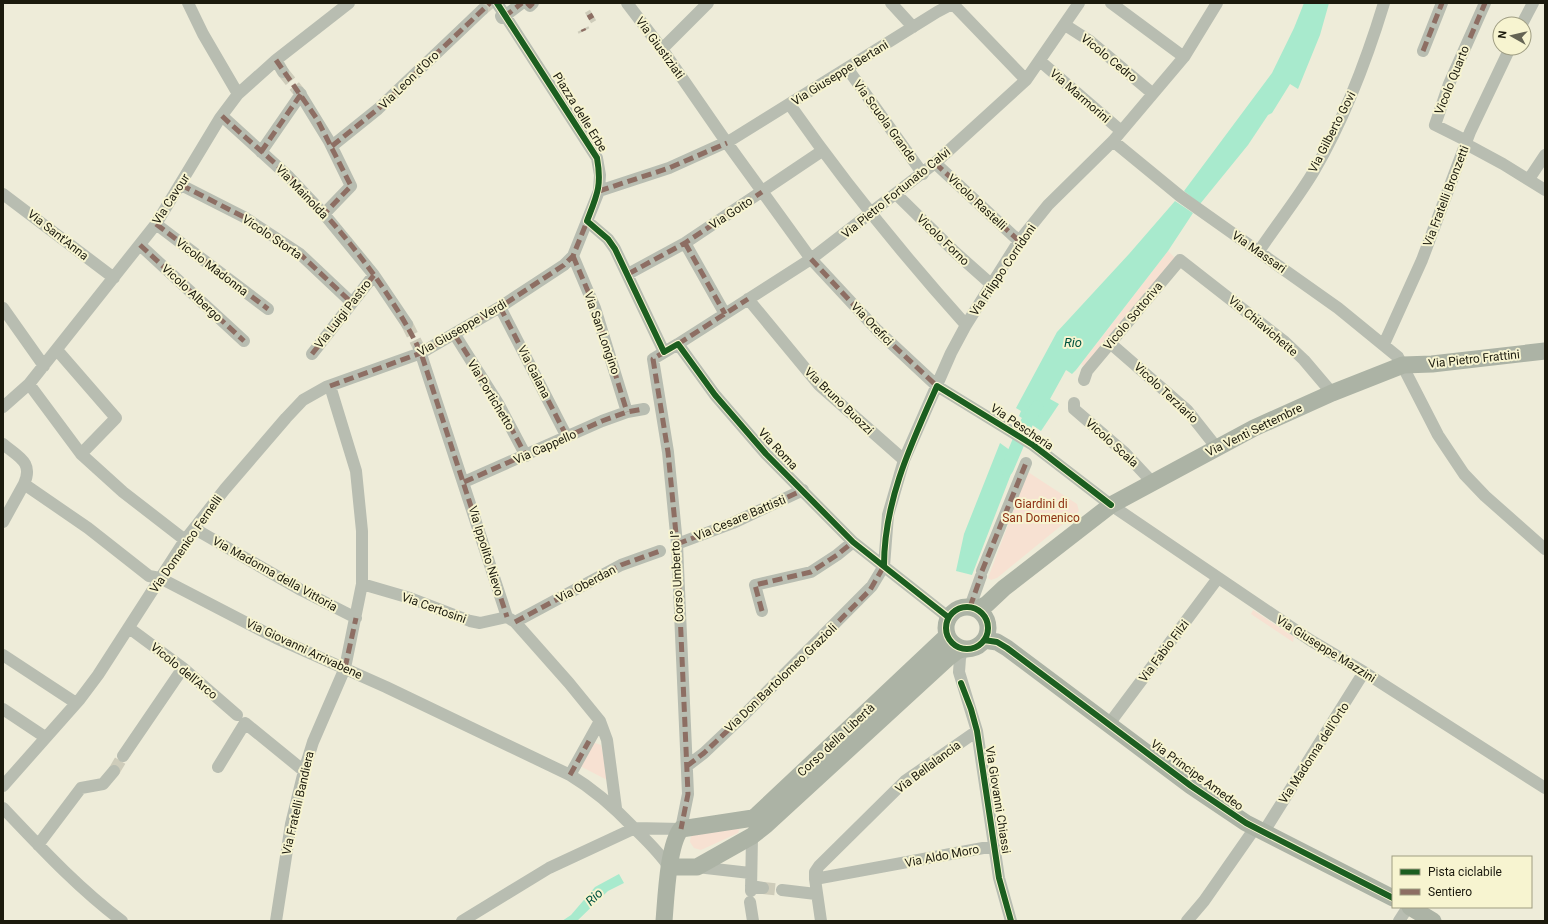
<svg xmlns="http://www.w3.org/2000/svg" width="1548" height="924" viewBox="0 0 1548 924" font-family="Roboto,sans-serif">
<rect width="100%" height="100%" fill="#eeecd9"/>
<!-- green -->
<path fill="#f7e1d2" d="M1168 251 1175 258 1087 368 1081 364Z
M1028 472 1077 504 1079 511 997 578 991 580 988 578Z
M1253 610 1294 637 1293 642 1251 614Z
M592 742 601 745 609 781 580 766Z
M740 828 738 833 701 850 694 848 690 842 691 835Z"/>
<!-- water -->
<path fill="#a8eacd" d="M1304 3H1329L1320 35 1298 89 1290 84 1272 113 1268 115 1248 145 1200 204 1184 191 1272 73 1294 28Z
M1175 201 1193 213 1168 251 1076 370 1072 374 1066 370 1050 399 1059 404 1041 431 1019 416 1021 411 1016 408 1057 332 1129 254Z
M1000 443 1018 456 972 575 956 571 964 534Z
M619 874 624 883 608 891 577 921H562L571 915 595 887Z"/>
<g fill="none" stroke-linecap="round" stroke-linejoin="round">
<!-- canal -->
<path stroke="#a8eacd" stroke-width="13" d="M1007 469 1027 422 1037 407"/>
<!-- street-tunnel -->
<path stroke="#ceccba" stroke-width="12" stroke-dasharray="12 6" stroke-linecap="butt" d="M482 10 490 3
M588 18 593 15
M583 29 584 31
M283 72 299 92
M407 324 419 348
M114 771 123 756
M763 888 782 890"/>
<!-- street -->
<path stroke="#b8bdb1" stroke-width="12" d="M188 3 203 34 238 94
M527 3 530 6 533 3
M627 3 662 49 727 143 811 259 878 331 937 386 1033 445 1111 505 1310 640 1364 672 1545 788
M891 3 913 27
M1111 3 1184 57
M953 4 1026 80
M501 16 502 18 522 3
M1522 24 1533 3
M1065 25 1090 41 1152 93
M662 49 708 3
M1423 51 1442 3
M276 60 283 72
M1040 61 1120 130
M847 68 923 174
M299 92 329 141 351 186 324 214
M790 105C844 182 903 255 966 325
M222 116 289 177 324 214 374 275 407 324
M1113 141 1180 196 1338 308 1398 357 1438 435 1464 474 1485 496 1545 549
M1467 141 1435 125 1449 84 1485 3
M1466 144 1503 164 1545 190
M332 146 378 109 482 10
M261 152 301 94
M935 163 1019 241
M1529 179 1545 155
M181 185 244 217 300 254 352 303
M599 191 669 168 731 140 937 12 954 3
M3 194 114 278
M896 194 956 253 992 285
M587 221 608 239 615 249 664 352
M156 224 268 309
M685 243 725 314
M140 245 244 341
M1259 251C1277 224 1298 198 1314 171 1345 118 1366 62 1384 3
M573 256 595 308 627 412
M628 274 685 243 822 151
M748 299 819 385 904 460
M500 307 567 437
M3 308 44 366
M455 335 499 405 526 456
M1110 343 1187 410 1217 448
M678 344 811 259 935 163 1026 80 1079 3
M1384 344 1422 260 1470 132 1510 48
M419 348 507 617 515 622 569 683 600 721 607 740 616 808
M312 354 374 275
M1084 380 1087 371 1180 260 1285 342 1304 360 1332 393
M29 384 81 454 116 418 57 350
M1074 403V409L1125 453 1153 483
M3 407 29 384 156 224 220 118 238 94 276 60 349 3
M3 444C18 457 34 462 24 484L88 528 149 576 160 578 276 638 386 687 570 775C595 790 614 807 634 828 647 841 659 852 669 867
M81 454 123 492 185 540
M464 482 602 421 627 412 644 409
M3 522 24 484
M195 529 301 590 356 618
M677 544 733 523 803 490
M982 571 1026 463
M362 584 410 598 470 621 480 623 507 617
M970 607 981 576
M762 611 755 585 811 572 837 555 853 542
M515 622 621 565 660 551
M129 628 183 668 237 715
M963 649 960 658 959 672 977 731 999 878 1011 921
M3 655 76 703
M3 709 45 737
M1109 724 1218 578
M977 731 905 781 819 866 815 872V879L994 846
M123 756 183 668
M687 766 704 753 742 717 872 586 884 566 888 515 904 460 951 353 966 325 1019 241 1048 205 1113 141 1184 57 1217 3
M218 767 245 723 304 771
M570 775 600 721
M3 786 80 699 98 675 185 540 225 489 286 418 303 400 326 387 421 353 500 307 564 265 573 256 599 191 600 175 597 158 497 3
M3 808C41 848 78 888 122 921
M1263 833 1364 672
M38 845 81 788 103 784 114 771
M697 867 750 873
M815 879 821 921
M751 886 763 888
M782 890 816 894
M751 891 752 836
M750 902 753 921
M276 921 291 824 304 771 313 742 345 668 362 584V531L356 471 330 386
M462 921 549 868 635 828 681 829 688 794 677 544 668 452 653 359 678 344 715 395 766 454 853 542 948 617
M1187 921 1204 901 1255 828
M1399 921 1408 907"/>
<!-- secondary -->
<path stroke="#acb3a5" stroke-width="17" d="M946 628a21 21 0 1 1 42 0a21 21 0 1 1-42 0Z
M977 609 987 604 1004 588 1111 505 1254 428 1332 393 1403 365 1432 364 1545 351
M984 640 997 642 1007 648 1191 786 1246 823 1393 898
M669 867H697L752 836 766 825 948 658 957 651 963 649
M1410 907 1433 921
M664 921C666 898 668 845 681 829L753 818 757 815 947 636"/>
<!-- quiet -->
<path stroke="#8d6e63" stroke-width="5" stroke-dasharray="10 5" stroke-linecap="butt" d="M527 3 530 6 533 3
M504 17 522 3
M588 18 593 15
M583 29 584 31
M1470 38 1485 3
M1423 51 1442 3
M276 60 317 119 351 186 324 214
M222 116C244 137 268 156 290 177 339 226 391 290 421 353L507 617
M332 146 378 109 490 3
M261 152 301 94
M935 163 1019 241
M181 185 244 217 300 254 352 303
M599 191 669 168 727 143
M156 224 268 309
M685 243 725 314
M140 245 244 341
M573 256 595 308 627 412
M811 259 878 331 939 388
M628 274 685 243 762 192
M500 307 567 437
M455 335 499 405 526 456
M678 344 748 299
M666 351 653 359 668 452 677 544 688 794 681 829
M312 354 374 275
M330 386 421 353 500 307 564 265 573 256 588 219
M464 482 602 421 627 412 644 409
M677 544 733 523 803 490
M982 571 1026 463
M970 607 981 576
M762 611 755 585 811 572 837 555 853 542
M515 622 621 565 660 551
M345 668 356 618
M687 766 704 753 742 717 831 629 870 590 884 566 883 565
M570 775 589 741"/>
<!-- cycleway casing -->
<g stroke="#f7f4d0" stroke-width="8">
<path id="cycleway" d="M497 3 597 158C602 186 597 195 587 221L608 239 615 249 664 352 678 344 715 395 766 454 853 542 948 617
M884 566C884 501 911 444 937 386L1033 445 1111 505
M946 628a21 21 0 1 1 42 0a21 21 0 1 1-42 0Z
M984 640 997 642 1007 648 1191 786 1246 823 1393 898
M961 683 971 709 977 731 999 878 1011 921"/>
</g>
<!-- cycleway -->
<use href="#cycleway" stroke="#1b5e20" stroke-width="6"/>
</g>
<g text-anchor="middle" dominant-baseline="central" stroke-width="4" stroke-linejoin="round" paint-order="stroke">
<!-- street labels -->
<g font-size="12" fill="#1b1a0d" stroke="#f7f4d0">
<text transform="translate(660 48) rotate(54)">Via Giustiziati</text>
<text transform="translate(1109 58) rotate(39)">Vicolo Cedro</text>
<text transform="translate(840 73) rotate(-32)">Via Giuseppe Bertani</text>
<text transform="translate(409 80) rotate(-44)">Via Leon d'Oro</text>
<text transform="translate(1452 80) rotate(-68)">Vicolo Quarto</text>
<text transform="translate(1080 96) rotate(41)">Via Marmorini</text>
<text transform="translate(580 112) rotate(58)">Piazza delle Erbe</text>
<text transform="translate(885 121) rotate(54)">Via Scuola Grande</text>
<text transform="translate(1332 132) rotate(-63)">Via Gilberto Govi</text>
<text transform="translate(302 192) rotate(46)">Via Mainolda</text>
<text transform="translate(896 193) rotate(-39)">Via Pietro Fortunato Calvi</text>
<text transform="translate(1446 196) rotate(-69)">Via Fratelli Bronzetti</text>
<text transform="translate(171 199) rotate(-57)">Via Cavour</text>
<text transform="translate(977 202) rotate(43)">Vicolo Rastelli</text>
<text transform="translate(731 213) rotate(-33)">Via Goito</text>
<text transform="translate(58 235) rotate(38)">Via Sant'Anna</text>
<text transform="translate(272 237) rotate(34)">Vicolo Storta</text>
<text transform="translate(943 240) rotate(44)">Vicolo Forno</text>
<text transform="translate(1259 252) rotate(35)">Via Massari</text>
<text transform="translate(212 267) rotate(37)">Vicolo Madonna</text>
<text transform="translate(1003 270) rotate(-56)">Via Filippo Corridoni</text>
<text transform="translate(192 293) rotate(43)">Vicolo Albergo</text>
<text transform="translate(343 314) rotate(-52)">Via Luigi Pastro</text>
<text transform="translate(1133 316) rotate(-50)">Vicolo Sottoriva</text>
<text transform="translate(872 324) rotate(46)">Via Orefici</text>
<text transform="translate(1263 326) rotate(40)">Via Chiavichette</text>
<text transform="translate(462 328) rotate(-30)">Via Giuseppe Verdi</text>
<text transform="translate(602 333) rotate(71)">Via San Longino</text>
<text transform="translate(1474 359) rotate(-6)">Via Pietro Frattini</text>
<text transform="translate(534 372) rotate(63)">Via Galana</text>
<text transform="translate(1166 393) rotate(43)">Vicolo Terziario</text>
<text transform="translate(491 395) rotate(59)">Via Portichetto</text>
<text transform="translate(839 401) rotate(44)">Via Bruno Buozzi</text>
<text transform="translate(1022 427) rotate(34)">Via Pescheria</text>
<text transform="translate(1254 430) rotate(-26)">Via Venti Settembre</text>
<text transform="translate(1112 443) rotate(42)">Vicolo Scala</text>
<text transform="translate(545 447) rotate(-24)">Via Cappello</text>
<text transform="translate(778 449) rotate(47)">Via Roma</text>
<text transform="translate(740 518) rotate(-23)">Via Cesare Battisti</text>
<text transform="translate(186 544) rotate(-55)">Via Domenico Fernelli</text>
<text transform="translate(486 551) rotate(73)">Via Ippolito Nievo</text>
<text transform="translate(275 574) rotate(29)">Via Madonna della Vittoria</text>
<text transform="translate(677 576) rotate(-93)">Corso Umberto I°</text>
<text transform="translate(586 584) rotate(-28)">Via Oberdan</text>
<text transform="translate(434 608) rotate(20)">Via Certosini</text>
<text transform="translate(304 649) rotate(25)">Via Giovanni Arrivabene</text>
<text transform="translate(1326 649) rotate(32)">Via Giuseppe Mazzini</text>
<text transform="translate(1164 651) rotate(-53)">Via Fabio Filzi</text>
<text transform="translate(184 671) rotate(39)">Vicolo dell'Arco</text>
<text transform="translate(781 678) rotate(-44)">Via Don Bartolomeo Grazioli</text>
<text transform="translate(836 740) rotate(-43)">Corso della Libertà</text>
<text transform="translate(1314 753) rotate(-57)">Via Madonna dell'Orto</text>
<text transform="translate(928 767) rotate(-37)">Via Bellalancia</text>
<text transform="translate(1197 775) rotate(36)">Via Principe Amedeo</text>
<text transform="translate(998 800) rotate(81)">Via Giovanni Chiassi</text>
<text transform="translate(298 803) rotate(-77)">Via Fratelli Bandiera</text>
<text transform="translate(942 856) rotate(-11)">Via Aldo Moro</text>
</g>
<!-- park labels -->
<g font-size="12" fill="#8c2f12" stroke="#f7f4d0">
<text x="1041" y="504">Giardini di<tspan x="1041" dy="14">San Domenico</tspan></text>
</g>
<!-- water labels -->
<g font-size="13" font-style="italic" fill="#005440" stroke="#f7f4d0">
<text x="1073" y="342">Rio</text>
<text transform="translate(594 897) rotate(-44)">Rio</text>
</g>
</g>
<!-- border -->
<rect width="1548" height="924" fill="none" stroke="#1b1a0d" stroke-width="8"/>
<!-- legend -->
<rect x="1392" y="856" width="140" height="52" fill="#f7f4d0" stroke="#9f9d82"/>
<rect x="1400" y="869" width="20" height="6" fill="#1b5e20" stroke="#9f9d82"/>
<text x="1428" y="876" font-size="12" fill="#1b1a0d">Pista ciclabile</text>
<rect x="1400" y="889" width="20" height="6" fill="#8d6e63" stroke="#9f9d82"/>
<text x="1428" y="896" font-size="12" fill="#1b1a0d">Sentiero</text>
<!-- north arrow -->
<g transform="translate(1512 36) rotate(278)"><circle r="19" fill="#f7f4d0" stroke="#9f9d82"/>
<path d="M0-3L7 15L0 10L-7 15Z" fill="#656454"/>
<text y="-6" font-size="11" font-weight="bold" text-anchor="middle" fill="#1b1a0d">N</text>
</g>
</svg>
